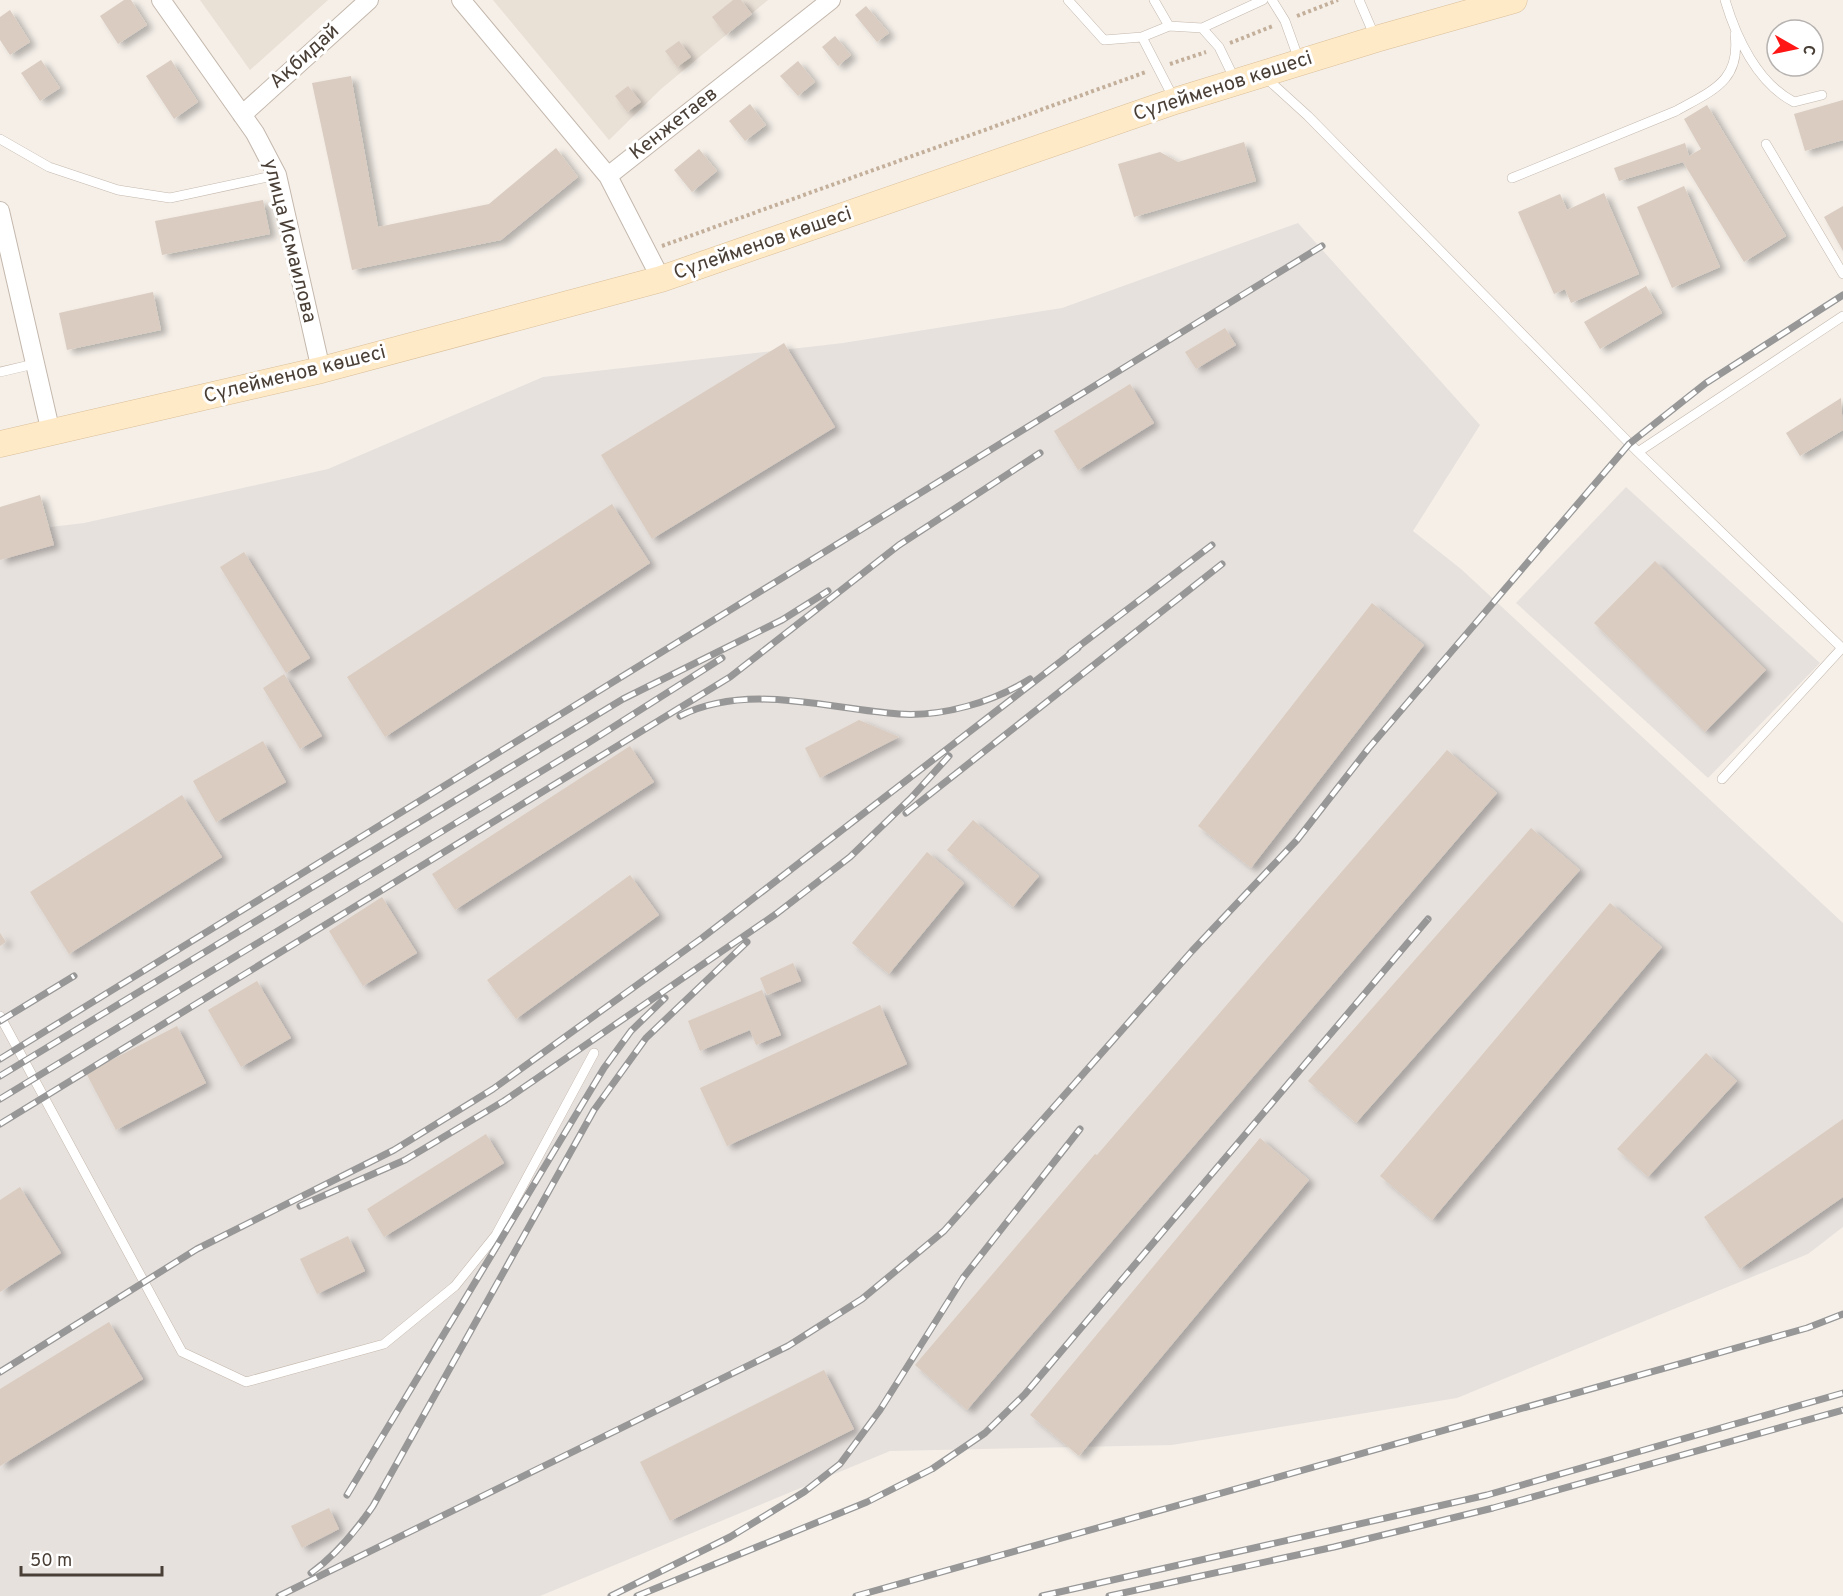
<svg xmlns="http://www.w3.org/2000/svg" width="1843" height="1596" viewBox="0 0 1843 1596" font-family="Overpass,sans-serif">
<defs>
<filter id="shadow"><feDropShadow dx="6" dy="4" stdDeviation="3" flood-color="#0004"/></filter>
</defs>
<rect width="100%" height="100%" fill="#f5efe8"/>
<!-- residential -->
<path fill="#e9e0d6" d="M200 0H328L250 70Z
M493 0H768L661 89 609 140Z"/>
<!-- industrial -->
<path fill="#e7e1dd" d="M1298 223 1480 425 1413 531 1461 569 1843 923V1227L1808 1254 1457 1398 1172 1445 890 1451 540 1596H0V533L84 523 328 469 543 377 843 343 1062 308Z
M1626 487 1820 663 1708 778 1516 603Z"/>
<!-- building -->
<path fill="#daccc0" filter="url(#shadow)" d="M124 0H131L147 25 118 44 100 16Z
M733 0H741L752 14 726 35 712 17Z
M866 6 889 33 877 42 855 15Z
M10 10 30 42 10 55 0 40V17Z
M835 36 851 55 838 66 822 47Z
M679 41 691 57 677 67 665 51Z
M41 60 60 88 40 101 21 73Z
M171 60 198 102 174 119 146 76Z
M798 61 815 82 798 96 780 76Z
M351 76 378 227 489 204 556 148 578 177 501 240 352 270 312 83Z
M628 86 641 102 627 112 615 96Z
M1843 100V140L1805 151 1794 114Z
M750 104 766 125 745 141 729 121Z
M1707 105 1786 236 1744 262 1683 162 1619 181 1614 168 1685 143 1689 156 1701 149 1684 119Z
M1244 142 1256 181 1134 217 1118 164 1160 152 1178 162Z
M699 149 717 171 692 192 674 170Z
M1684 186 1720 267 1672 288 1637 207Z
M1604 193 1639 274 1571 303 1565 289 1554 294 1518 212 1560 194 1567 210Z
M263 200 270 234 162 255 155 221Z
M1843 206V251L1824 217Z
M1646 286 1662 313 1600 349 1584 322Z
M153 292 161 330 67 350 59 313Z
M1225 328 1236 345 1196 369 1185 352Z
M784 343 835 427 652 539 601 455Z
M1130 384 1154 423 1078 470 1054 431Z
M1841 398 1843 430 1800 456 1786 433Z
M40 495 54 545 0 560V507Z
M612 504 650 563 385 737 347 677Z
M244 552 310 658 286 673 220 567Z
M1655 561 1766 670 1705 732 1594 623Z
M1372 603 1424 645 1251 868 1198 826Z
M284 674 322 736 300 749 263 688Z
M859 720 899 737 820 778 805 748Z
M263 741 286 782 216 822 193 781Z
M630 746 654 782 455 910 432 874Z
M1447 750 1497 793 967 1410 915 1365 1095 1154 1097 1155Z
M182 795 222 857 69 954 30 892Z
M973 820 1039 876 1013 907 947 850Z
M1531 828 1580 870 1356 1123 1308 1081Z
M927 852 964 883 889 974 852 943Z
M630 875 659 915 516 1019 487 980Z
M382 897 417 953 363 986 329 931Z
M1610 903 1662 947 1432 1220 1380 1176Z
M0 933 6 942 0 946Z
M793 963 801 981 767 995 760 978Z
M257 981 291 1038 241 1067 208 1010Z
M762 990 781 1035 756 1045 750 1030 700 1051 688 1021Z
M880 1005 907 1064 727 1146 700 1088Z
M177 1026 206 1083 116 1130 86 1073Z
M1706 1053 1737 1081 1648 1177 1617 1149Z
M1843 1119V1197L1740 1269 1704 1217Z
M486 1134 504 1163 384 1237 367 1209Z
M1260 1138 1309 1180 1079 1456 1030 1415Z
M20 1187 61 1253 0 1292V1200Z
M348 1236 365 1271 317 1294 300 1259Z
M109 1322 143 1379 0 1466V1389Z
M824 1370 854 1429 670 1521 640 1462Z
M329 1508 339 1529 302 1548 291 1526Z"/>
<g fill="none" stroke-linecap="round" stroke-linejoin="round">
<!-- lane casing -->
<g stroke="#c4b8ad" stroke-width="10">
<path id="lane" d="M1068 0 1104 40 1142 37 1169 26 1202 28 1263 0
M1154 0 1169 26
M1272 0 1285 21 1299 60
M1359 0 1375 37
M1725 0C1736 37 1757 83 1794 102L1822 95
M1202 28 1219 47 1235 80
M1142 37 1174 99
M1265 77 1308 116 1638 452 1843 649
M0 139 49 167 118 190 170 198 277 175
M1766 144 1843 274
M1512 178 1676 111C1713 90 1741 81 1735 34
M0 372 34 364
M1638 452 1843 316
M1722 779 1842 648
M0 1016 182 1352 246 1382 384 1344 455 1286 496 1235 594 1053"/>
</g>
<!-- street casing -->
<g stroke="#c4b8ad" stroke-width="20">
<path id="street" d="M161 0 255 133 277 175 321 370
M461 0 608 176
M242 115 369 0
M0 211 51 433
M661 279 608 176 831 0"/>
</g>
<!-- secondary casing -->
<g stroke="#dabf98" stroke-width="27">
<path id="secondary" d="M0 444 321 370 661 279 1175 101 1376 39 1514 0"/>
</g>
<!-- path -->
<path stroke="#c3af9a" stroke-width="4" stroke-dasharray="3 3" stroke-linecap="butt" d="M1297 16 1338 0
M1230 43 1273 26
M1170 64 1206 52
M662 246 1146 72"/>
<!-- lane -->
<use href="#lane" stroke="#fff" stroke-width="9"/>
<!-- street -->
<use href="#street" stroke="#fff" stroke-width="18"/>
<!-- secondary -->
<use href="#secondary" stroke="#ffeac8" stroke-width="26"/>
<!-- rail casing -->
<g stroke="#979797" stroke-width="7">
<path id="rail" d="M1070 653 1212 545
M680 716C748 682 827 709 899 714 943 717 993 702 1030 679
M906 813 1222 564
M0 1021 74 976
M0 1059 1322 246
M0 1076 623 699 782 620 828 591
M0 1099 588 743 722 658
M0 1124 730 677 899 545 1040 453
M300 1206 405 1160 504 1101 776 914 850 857 911 798 949 756
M0 1372 197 1249 394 1150 493 1089 702 938 1078 648
M347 1495 604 1068 631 1031 665 998
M311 1573C336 1555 355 1532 373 1506L594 1110 646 1038 747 942
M279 1596 788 1346 862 1299 944 1231 1192 951 1297 840 1368 749 1629 444 1706 383 1843 295
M611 1596 730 1537 804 1492 840 1464 880 1410 963 1278 1080 1129
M637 1596 867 1502 932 1469 985 1433 1025 1394 1428 919
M856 1596 1807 1328 1843 1314
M1042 1596 1487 1495 1843 1393
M1109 1596 1334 1547 1493 1508 1843 1410"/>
</g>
<!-- rail -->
<use href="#rail" stroke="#fff" stroke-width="4.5" stroke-dasharray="14" stroke-linecap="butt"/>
</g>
<g text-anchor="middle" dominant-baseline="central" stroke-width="6" stroke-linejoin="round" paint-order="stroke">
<!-- street labels -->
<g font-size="20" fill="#493f36" stroke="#fff">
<text transform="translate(305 57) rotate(-42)">Ақбидай</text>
<text transform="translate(1223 87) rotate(-18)">Сүлейменов көшесі</text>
<text transform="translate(674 124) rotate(-38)">Кенжетаев</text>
<text transform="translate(289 241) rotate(76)">улица Исмаилова</text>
<text transform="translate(763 244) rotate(-19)">Сүлейменов көшесі</text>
<text transform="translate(295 375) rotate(-14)">Сүлейменов көшесі</text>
</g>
</g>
<!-- north arrow -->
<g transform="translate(1795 48) rotate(99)"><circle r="28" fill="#ffffff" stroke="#b6b2af" stroke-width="1.5"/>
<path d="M0-4.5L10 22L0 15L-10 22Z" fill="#ff1615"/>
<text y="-9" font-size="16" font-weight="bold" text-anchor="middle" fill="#493f36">С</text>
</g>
<!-- scale -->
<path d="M21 1566v9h141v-9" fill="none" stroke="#493f36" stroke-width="3"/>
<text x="30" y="1566" font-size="18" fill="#493f36" stroke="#ffffff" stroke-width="4.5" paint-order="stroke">50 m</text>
</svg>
